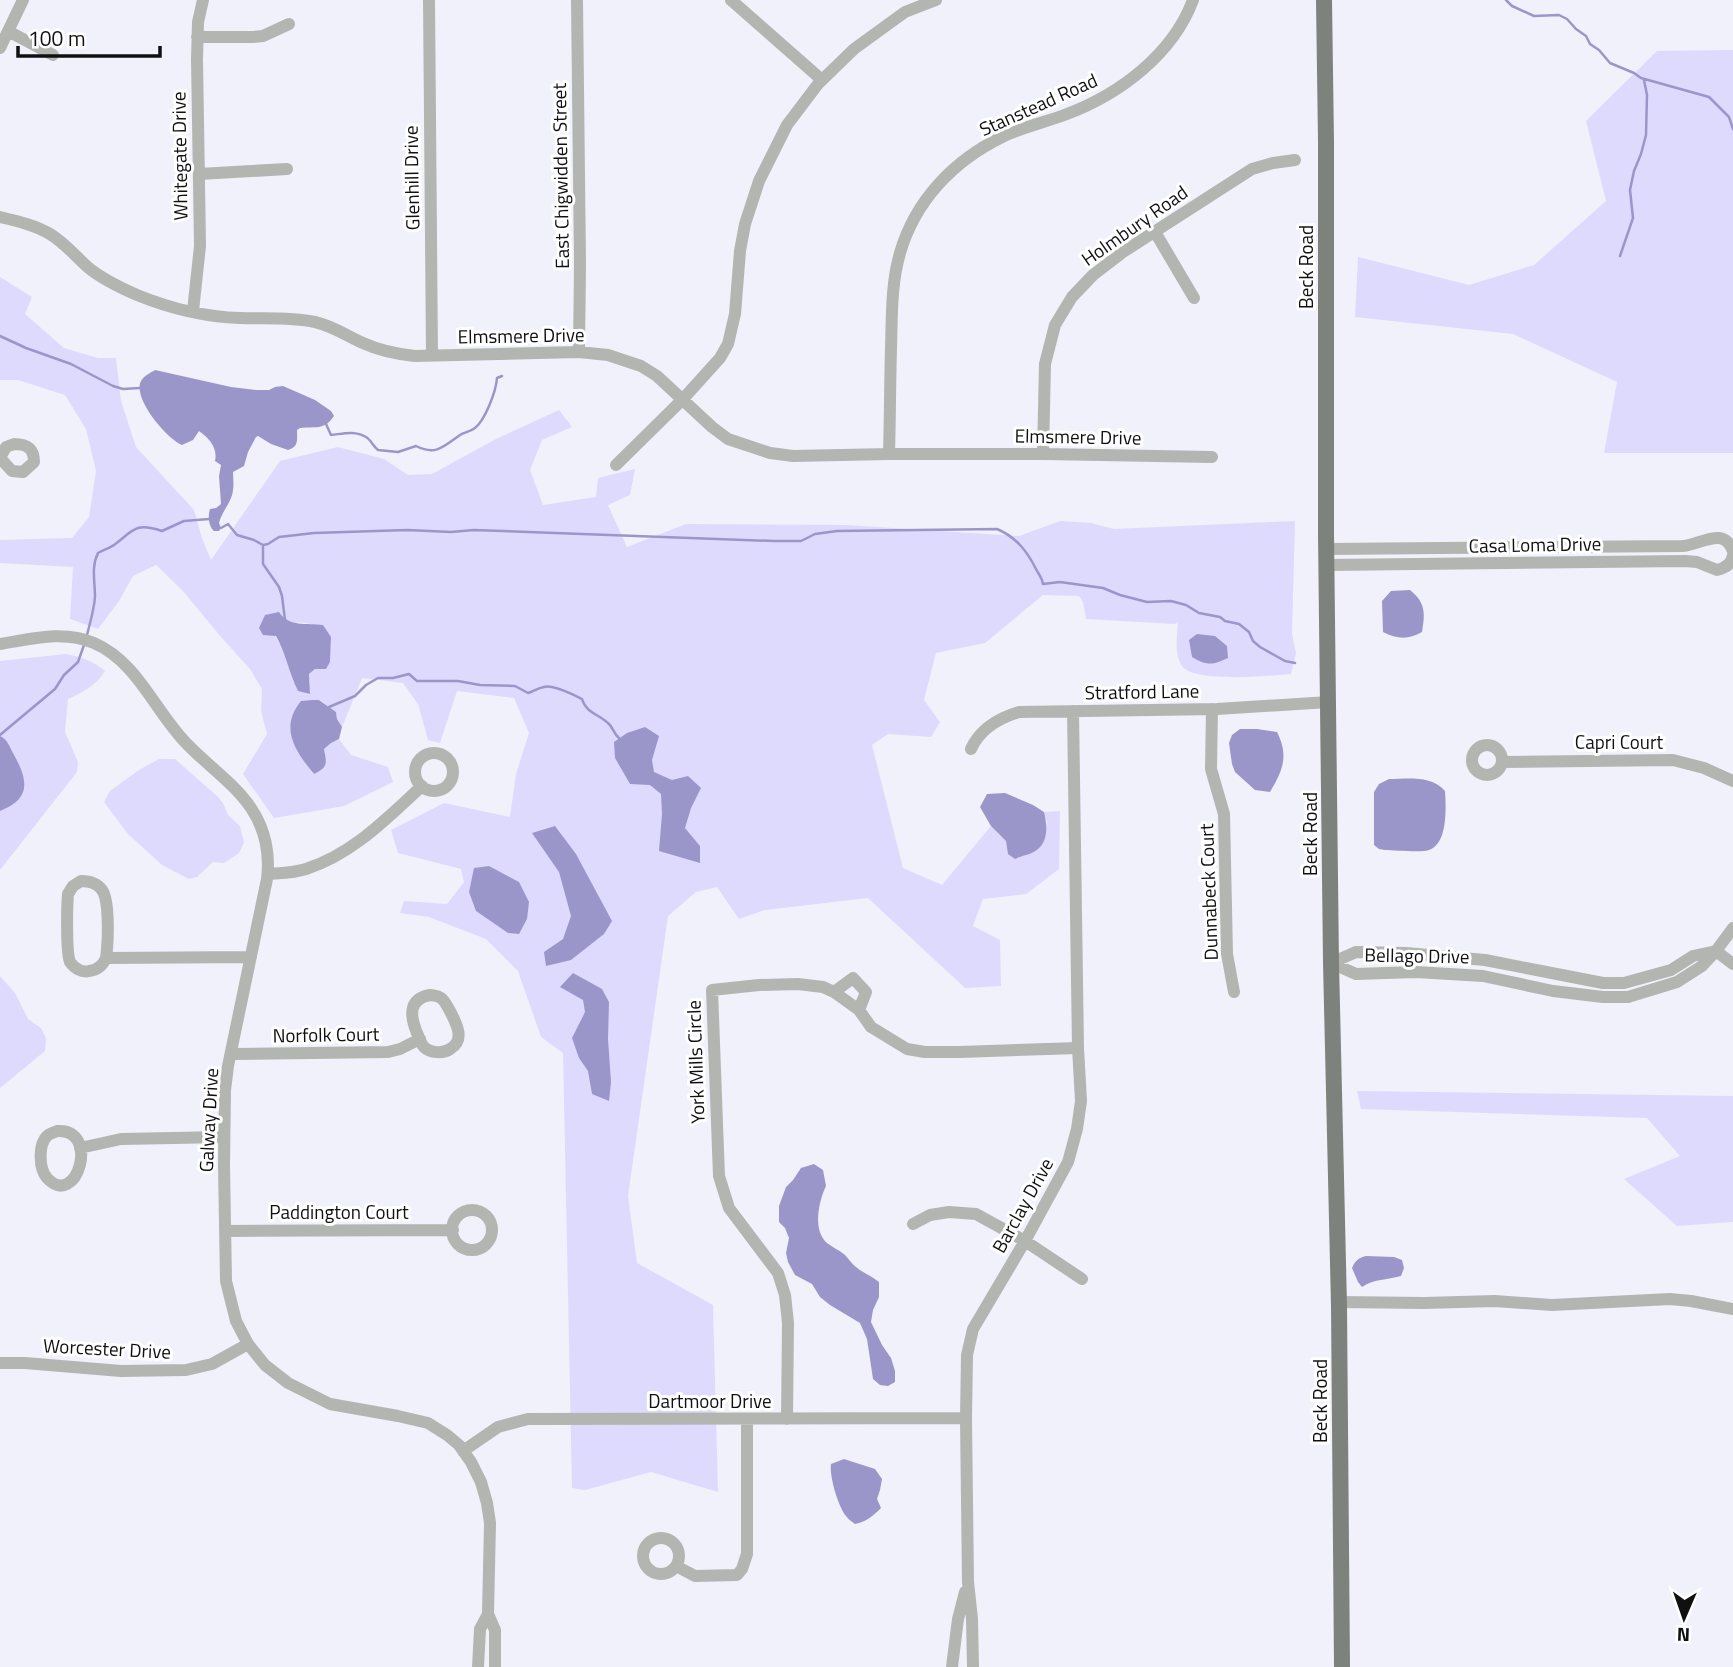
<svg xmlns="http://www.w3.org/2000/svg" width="1733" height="1667" viewBox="0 0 1733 1667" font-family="'Titillium Web',sans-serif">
<rect width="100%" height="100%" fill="#f1f1fb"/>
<!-- green -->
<path fill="#dddafe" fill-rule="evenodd" d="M1733 50V453H1604L1617 382 1513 334 1355 317 1358 257 1469 285 1534 265 1606 201 1586 121 1657 51Z
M0 277 32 297 25 314 64 348 98 358H116L121 401 136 447 194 510 202 538 211 560 280 461 338 447 384 459 408 475 432 474 496 439 559 410 572 427 542 440 530 470 543 505 596 497 598 478 635 469 630 495 608 505 627 547 686 524 846 525 1019 536 1060 521 1091 523 1114 529 1295 521 1292 634 1296 653 1291 674C1270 676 1194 683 1182 666 1174 654 1177 635 1178 622L1175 624 1086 619 1083 602 1079 596 1043 595 985 643 936 653 924 700 940 722 931 737 888 734 872 745 903 868 942 885 991 826 1006 841 1016 858 1038 850 1047 823 1044 812 1060 811 1059 869 1026 894 983 899 973 926 1000 940 1001 986 965 988 868 898 765 910 739 919 717 887 696 892 668 916 628 1196 637 1263 713 1305 718 1492 651 1472 585 1490 572 1488 563 1053 541 1037 518 971 486 939 429 917 400 913 404 901 447 904 464 882 461 869 398 853 391 830 444 803 510 817 516 774 529 733 514 698 457 691 440 743 428 740 418 704 403 683 362 678 342 727 337 719 336 712 320 700 301 701 292 741 313 774C328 767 327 764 324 749L331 743 339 739 351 755 388 767 393 782 344 806 274 818 243 774 267 734 261 711 262 689 250 669 221 637 183 591 156 565 133 576 119 601 98 629 70 619 73 567 0 563V540L72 538 89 517 96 471 86 429 65 395 18 380H0ZM282 617C293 626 299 620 310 624 317 627 325 633 331 637L330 662 315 669 309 674 310 694 298 691C289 673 286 654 275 636Z
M66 654C82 657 93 661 105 671 96 686 83 692 68 699L65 732 78 762 77 772 0 870V661Z
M159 759H175L217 796 223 803 228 815 240 826 244 842 239 853 224 863 213 862 197 877 189 879 162 865 128 834 104 802 110 791 139 770Z
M0 976 15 993 28 1019 41 1028 46 1038 45 1051 0 1088Z
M1357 1091 1733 1096V1222L1677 1226 1624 1179 1680 1156 1647 1118 1361 1109Z"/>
<!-- water -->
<path fill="#9b96c9" d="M155 370 231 387 256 390H269L275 387 283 386 315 400 331 411 334 416C324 431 315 426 300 428L297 430C297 440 299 447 288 450L271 444 258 436 256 437 248 452 244 466 233 472C233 477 234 484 233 490 232 502 222 511 219 523L221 528 219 531H214C208 526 208 515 210 509L216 508 221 504 219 476 221 465 215 461C218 448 209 438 199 431L193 440 182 445C167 439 132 398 141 381 144 376 150 373 155 370Z
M1410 590C1426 603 1425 613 1422 632 1408 640 1397 639 1383 632L1382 601 1391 591Z
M279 612C288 627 307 623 323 625L331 637 330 662 326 669H315L309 674 310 694 298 691C289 673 286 654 276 636L263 635 259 628 265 615Z
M1197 634 1215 636 1227 646 1228 658C1213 665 1207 666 1192 657L1189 640Z
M312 700H319L336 712 337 719 342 727 339 739 331 743 324 749C327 764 328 767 314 774 295 751 279 728 301 701Z
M645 727 659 736 652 760 654 772 672 780 688 776 701 788 691 808 685 828 700 846V863L659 851 662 814 661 794 650 785 630 784 615 758 614 742 627 733Z
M1240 729H1257L1277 732C1289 756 1283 770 1270 792L1255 790 1235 772 1232 764 1229 743 1232 735Z
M0 736C8 740 9 746 13 753 28 780 32 798 0 811Z
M1389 779C1408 779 1431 775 1445 791 1446 807 1448 844 1429 850 1420 853 1395 850 1385 850L1379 849 1374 845V792L1379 784Z
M1005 793 1033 805 1044 812C1047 824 1049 841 1037 850 1032 854 1021 856 1015 859L1008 854 1006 841 991 826 980 807 987 794Z
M555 826 576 854 612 921 604 934 571 960 546 966 544 952 563 939 571 916 559 872 532 833Z
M489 866 519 882 529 902 527 919 519 934 508 933 476 911 469 892 474 868Z
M573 973 602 989 609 1002 608 1039 611 1082 609 1101 592 1094 588 1071 579 1058 572 1038 585 1012 583 1000 560 987Z
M814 1164 823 1170 826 1186C819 1201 812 1230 827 1243 832 1247 839 1250 845 1255 849 1259 852 1264 856 1267 863 1273 872 1276 879 1282V1297L873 1310 871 1322 882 1345 891 1358 895 1371V1382L888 1386 880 1385 873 1379 867 1339 860 1323 830 1305 820 1297 812 1284 795 1275 788 1262 786 1253 789 1238 785 1228 779 1222V1206L786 1187 793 1180 801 1168Z
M1366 1256 1394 1257 1402 1260 1404 1268 1401 1276C1387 1280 1373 1279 1362 1287L1358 1282 1352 1268C1355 1261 1358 1258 1366 1256Z
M844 1459 875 1469 882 1479 880 1490 877 1499 881 1508C873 1516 866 1522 855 1524 852 1522 848 1519 846 1516 838 1506 829 1475 831 1464Z"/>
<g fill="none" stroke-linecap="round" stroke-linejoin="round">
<!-- stream -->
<path stroke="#9b96c9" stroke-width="2.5" d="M1506 0 1512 6 1534 16 1559 15 1567 19 1576 29 1586 36 1590 44 1599 50 1610 63 1634 73 1641 78 1709 97 1729 117 1733 129
M1620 256 1633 218 1630 190 1634 171 1641 154 1646 135 1647 95 1644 80
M0 336 26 348 71 364 113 386 123 389 140 388
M326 424 331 435C342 434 354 430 366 437 371 440 373 446 378 450L398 452 416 446C436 456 443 447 460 435 464 432 470 432 475 428 485 420 496 392 497 378L502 376
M221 528 228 524 237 535 254 540 263 545 268 544 279 537 314 533 407 530 451 532 474 530 774 541H801L815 534 837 531 997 529C1016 537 1027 551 1036 569 1039 575 1042 577 1043 584L1060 582 1103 588 1120 595 1147 602 1171 601 1186 605 1199 613 1220 617 1225 621 1239 624 1249 632 1253 641 1260 647 1285 661 1295 663
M263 545V564L279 587 282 596 285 620
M87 635C90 623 94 610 95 597 95 581 91 567 98 553 103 550 110 548 114 545 134 530 135 522 162 531L184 521 209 519
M329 707 355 696 366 685 378 678H393L409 674 417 681H458L480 685 515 686 528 693C534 691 538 688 544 687 553 684 574 695 582 699 586 713 599 714 609 724 613 728 614 734 619 738
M0 735 55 689 64 675 78 662 84 645"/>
<!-- minor -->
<path stroke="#b3b5b1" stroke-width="12" d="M429 0 432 356
M577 0 580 264 579 352
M731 0 822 80
M8 31 53 55
M197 37H253L263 36 289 24
M0 48 23 0
M199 174 287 169
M0 217C17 221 35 225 50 234 65 243 77 258 90 269 104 280 121 288 137 295 169 308 206 317 240 318 265 319 290 317 315 322 333 326 347 336 363 343 380 351 397 354 415 356L579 352 608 355 641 366 657 376 712 427 728 439 770 453 793 456 889 454H1043L1212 457
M1155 232 1194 298
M193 311 200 246 197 59 198 22 203 0
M14 444C27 444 34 448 34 462L23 472 12 471 0 458 6 447Z
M889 454C890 419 890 383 891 348 892 316 891 284 900 253 915 201 953 161 1002 137 1023 127 1046 122 1067 114 1120 94 1173 54 1193 0
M1043 454 1045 364 1055 325 1072 297 1093 275 1123 252 1252 169 1273 163 1295 160
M616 465 683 399 720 358 728 344 735 314 740 251 745 224 759 181 787 125 818 84 854 49 905 12 936 0
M1327 549 1683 546C1702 544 1724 526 1733 551
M1327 565 1685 561 1697 562 1717 570C1726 568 1732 564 1733 555
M0 644C32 639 63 630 94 643 138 662 155 712 187 744 207 765 234 783 251 808 265 829 270 854 267 879L228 1066 225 1090 224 1166 226 1281 236 1321 248 1344 265 1365 288 1383 330 1404 398 1416 428 1423 447 1435 459 1445 471 1462 481 1482 487 1503 490 1523 488 1614 480 1629 478 1667
M1212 709 1211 769 1224 814 1227 954 1234 992
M1472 760a15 15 0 1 1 30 0a15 15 0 1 1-30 0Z
M971 749C980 729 999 718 1019 712L1217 709 1329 702
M415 772a19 19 0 1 1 38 0a19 19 0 1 1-38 0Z
M1502 762 1673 760 1704 768 1733 781
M268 874C281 873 294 873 306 869 353 854 387 818 422 786
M81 881C90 881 97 883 102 890 110 901 108 944 106 958 103 965 98 970 89 971 82 973 74 968 70 962 66 953 67 905 68 894L73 886Z
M1716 951 1733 964
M106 958 251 957
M1331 963 1356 974 1416 972 1483 976 1553 991 1603 997H1628L1677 982 1702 966 1716 951 1733 928
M1331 963 1356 952 1406 953 1485 960 1603 983H1624L1671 970 1693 956 1716 951
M834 992 853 978 866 992 859 1010
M430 995C435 996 437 995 441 998 445 1001 447 1006 450 1011 456 1023 466 1040 450 1049 443 1054 430 1053 424 1047 421 1044 419 1037 417 1033 410 1016 408 999 430 995Z
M231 1054 388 1052 400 1049 420 1039
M57 1131C101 1128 77 1210 47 1178 39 1169 38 1145 47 1136 50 1133 53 1133 57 1131Z
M80 1148 121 1139 224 1137
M452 1230a20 20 0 1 1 40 0a20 20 0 1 1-40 0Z
M913 1224 930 1215 949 1212 976 1214 1025 1241 1082 1279
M225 1231 453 1230
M1339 1302 1424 1303 1495 1301 1552 1305 1670 1299 1691 1301 1733 1309
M0 1363H25L121 1371 186 1370 212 1364 248 1344
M787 1419 788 1323 785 1295 778 1273 729 1208 719 1176 712 990 759 985 798 984 823 987 834 992 859 1010 871 1027 907 1049 925 1052H960L1078 1048
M463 1451 498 1427 528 1419 966 1418
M643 1556a18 18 0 1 1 36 0a18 18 0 1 1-36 0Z
M676 1566 695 1576 737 1575 742 1569 747 1554V1419
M488 1614 495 1630V1667
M952 1667 958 1619 965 1592
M973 1667 972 1619 968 1582 966 1418 967 1355 973 1329 1025 1241 1068 1162 1077 1129 1081 1101 1078 1048 1073 711"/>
<!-- major -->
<path stroke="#7e827c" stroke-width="16" d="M1324 0 1326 141V534L1331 963 1339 1306 1342 1667"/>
</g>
<g text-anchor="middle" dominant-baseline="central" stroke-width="6" stroke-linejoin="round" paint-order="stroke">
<!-- street labels -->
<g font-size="19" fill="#101013" stroke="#fff">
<text transform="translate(1038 104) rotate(-24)">Stanstead Road</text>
<text transform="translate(179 156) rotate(-91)">Whitegate Drive</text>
<text transform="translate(560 176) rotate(-91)">East Chigwidden Street</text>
<text transform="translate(411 178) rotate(-91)">Glenhill Drive</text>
<text transform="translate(1134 225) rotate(-35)">Holmbury Road</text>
<text transform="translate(1305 267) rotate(-90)">Beck Road</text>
<text transform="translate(521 335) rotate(-1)">Elmsmere Drive</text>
<text transform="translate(1078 436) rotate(1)">Elmsmere Drive</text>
<text transform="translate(1535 544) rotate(-1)">Casa Loma Drive</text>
<text transform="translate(1142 691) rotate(-1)">Stratford Lane</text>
<text x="1619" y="741">Capri Court</text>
<text transform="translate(1309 834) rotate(-90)">Beck Road</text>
<text transform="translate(1208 892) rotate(-92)">Dunnabeck Court</text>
<text transform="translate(1417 955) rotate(1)">Bellago Drive</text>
<text transform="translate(326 1034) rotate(-1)">Norfolk Court</text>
<text transform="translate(695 1062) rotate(-92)">York Mills Circle</text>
<text transform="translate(208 1120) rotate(-87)">Galway Drive</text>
<text transform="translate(1022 1205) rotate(-61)">Barclay Drive</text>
<text x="339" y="1211">Paddington Court</text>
<text transform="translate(107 1348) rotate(3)">Worcester Drive</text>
<text x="710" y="1400">Dartmoor Drive</text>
<text transform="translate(1319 1401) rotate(-90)">Beck Road</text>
</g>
</g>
<!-- north arrow -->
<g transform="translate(1684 1618) rotate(182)" stroke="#ffffff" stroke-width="5" paint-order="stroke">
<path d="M0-5L12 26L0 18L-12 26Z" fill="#101013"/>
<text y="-10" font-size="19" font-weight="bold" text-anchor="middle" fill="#101013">N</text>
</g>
<!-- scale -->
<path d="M18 46v10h142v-10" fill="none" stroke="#101013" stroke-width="3.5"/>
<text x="28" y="46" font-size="21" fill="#101013" stroke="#ffffff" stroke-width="5" paint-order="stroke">100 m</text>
</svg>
